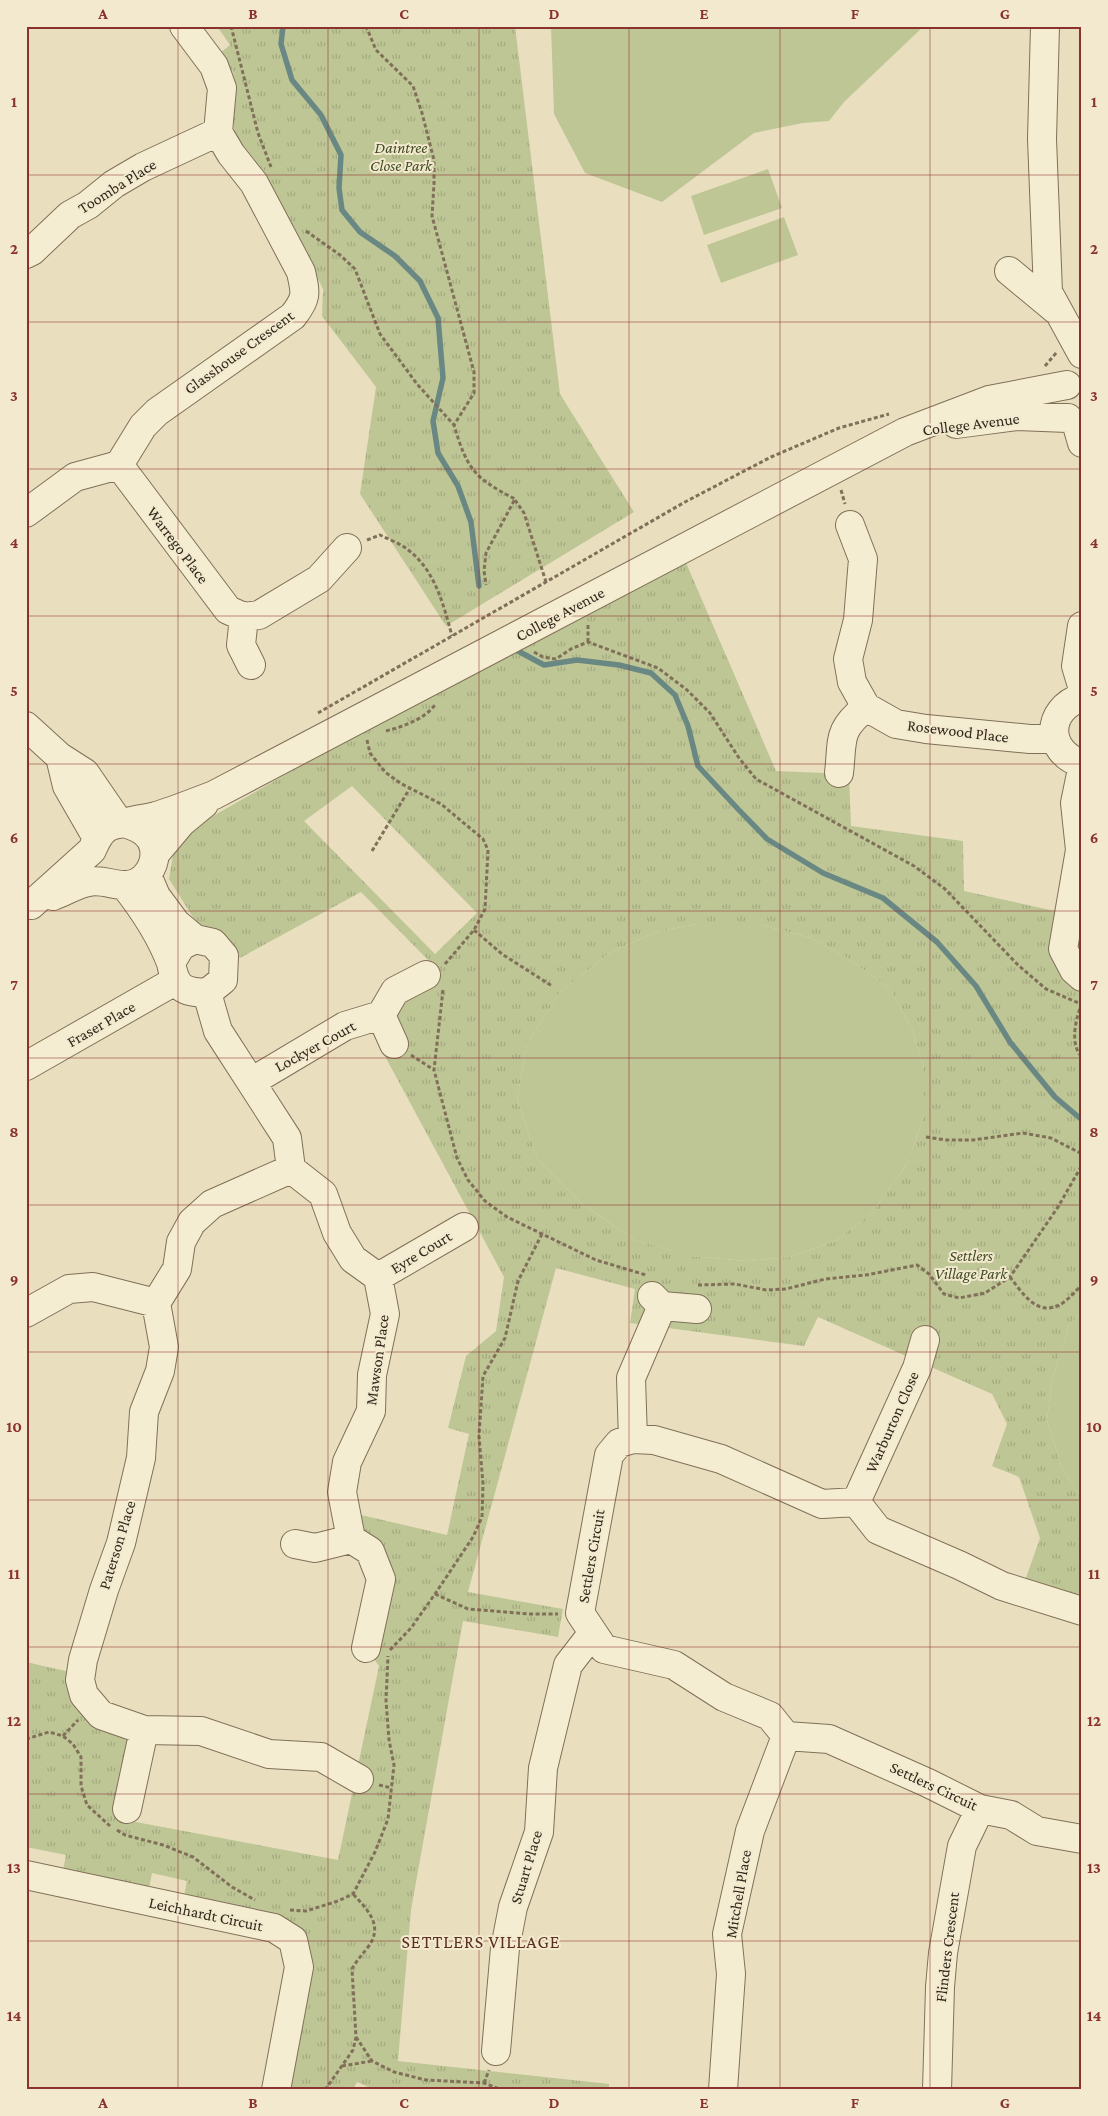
<svg xmlns="http://www.w3.org/2000/svg" width="1108" height="2116" viewBox="0 0 1108 2116" font-family="'Crimson Pro',serif">
<defs>
<pattern id="park-tufts" width="24" height="20" patternUnits="userSpaceOnUse" patternTransform="scale(1.25)"><rect width="24" height="20" fill="#bec695"/><path d="M3 7l-1-3M5 7V3M7 7l1-3M15 17l-1-3M17 17v-4M19 17l1-3" fill="none" stroke="#a4aa80"/></pattern>
</defs>
<rect width="100%" height="100%" fill="#e9dfbf"/>
<!-- green -->
<path fill="#bec695" d="M551 26H924L844 102 829 121 803 123 754 133 662 202 585 173 554 114Z
M768 169 782 208 704 235 691 196Z
M784 217 798 255 721 283 707 245Z
M698 924H758L811 938 849 959 890 989 912 1029 924 1067V1115L908 1162 872 1213 835 1241 790 1257 747 1261 689 1256 635 1240 581 1203 538 1160 517 1099 527 1044 560 992 608 954 655 932Z
M1082 1310V1499L1062 1468 1047 1420 1052 1380 1069 1326Z"/>
<!-- park -->
<path fill="url(#park-tufts)" fill-rule="evenodd" d="M217 26H515L560 394 634 512 446 626 360 494 376 387 322 316 323 289 264 171 236 137 231 114 237 89 233 72 220 53 230 45Z
M680 549 776 771 849 774 851 826 963 841 964 891 1069 914 1082 977V1310L1069 1326 1052 1380 1047 1420 1062 1468 1082 1499V1611L1021 1592 1040 1538 1019 1477 992 1466 1007 1424 992 1394 818 1317 804 1346 630 1323 635 1289 556 1268 468 1592 563 1609 558 1637 463 1621 411 1910 398 2061 609 2084V2090H375L357 2082 353 2090H276L293 1940 63 1870 66 1855 26 1847V1662L70 1672 95 1723 129 1741 120 1819 338 1860 379 1666 366 1648 381 1579 357 1514 447 1535 469 1434 448 1428 466 1356 496 1331 504 1277 366 1021 440 978 435 967 361 892 240 958 220 934 199 927 169 879 174 848 192 828ZM352 786 477 913 435 954 304 821ZM698 924H758L811 938 849 959 890 989 912 1029 924 1067V1115L908 1162 872 1213 835 1241 790 1257 747 1261 690 1256 635 1240 581 1203 538 1160 517 1099 527 1044 560 992 608 954 655 932ZM152 1873 187 1881 184 1896 149 1888Z"/>
<g fill="none" stroke-linecap="round" stroke-linejoin="round">
<!-- stream -->
<path stroke="#6a8883" stroke-width="5.5" d="M283 26 281 44 292 80 321 115 341 155 339 188 342 210 360 232 395 256 420 281 438 318 443 378 433 421 438 453 458 486 471 522 479 586
M518 651 544 665 577 660 619 665 651 673 675 695 688 726 698 766 737 808 767 839 823 873 883 898 937 942 976 986 1010 1042 1055 1097 1082 1120"/>
<!-- minor casing -->
<g stroke="#817059" stroke-width="30">
<path id="minor" d="M1045 26 1042 139 1048 292 1082 354
M26 254 32 251 70 215 88 205 114 184 143 167 218 132
M1009 271 1056 310
M956 424 1017 416 1068 418
M1078 429 1082 443
M119 465 228 610 244 617 259 615 319 579 347 548
M26 513 75 477 119 465 143 426 157 412 293 316C307 298 306 294 301 272L254 183 231 154 218 132 222 88 214 66 184 26
M850 525 863 559 858 620 848 659 852 682 866 707 896 724 926 729 1030 739H1055
M244 617 241 645 251 665
M1082 626 1076 666 1082 686
M1082 697C1045 710 1045 751 1082 764
M26 726 60 757 85 773 120 824
M60 757 67 786 97 838
M1082 769 1075 803 1080 850 1063 949 1074 970 1082 977
M839 773C843 738 837 731 866 707
M155 854 181 823 204 804
M147 875 156 896 176 923 195 939 213 943 224 956 223 980 207 993C182 992 176 988 171 963L181 946 195 939
M125 886C144 910 160 934 171 963
M53 896C64 892 77 884 89 882 101 879 112 885 124 885 143 886 157 867 154 848 151 834 140 828 127 824
M31 905 92 850C96 841 99 833 107 828 115 823 144 819 156 816 176 810 195 802 214 795L905 432 989 400 1067 385
M207 993 218 1031 287 1138 291 1169 323 1194 337 1233 353 1259 378 1277 385 1314 372 1375 371 1411 347 1462 342 1492 351 1539 315 1548 295 1544
M394 1044 381 1015 395 991 426 975
M26 1066 175 981
M251 1082 345 1026 381 1015
M291 1169 212 1204 192 1222 181 1242 177 1269 156 1303 164 1347 160 1371 144 1412 141 1458 121 1543 104 1590 83 1660 80 1680 84 1695 101 1715 144 1730 201 1731 269 1754 321 1757 359 1779
M378 1277 464 1227
M652 1296 662 1306 697 1309
M26 1313 69 1289 93 1287 156 1303
M633 1439 631 1378 662 1306
M856 1502 917 1368 925 1340
M351 1539 370 1551 381 1579 366 1648
M1082 1611 1002 1586 959 1565 878 1530 856 1502 822 1504 721 1459 654 1440 633 1439 619 1443 609 1455 580 1613 604 1649 674 1665 724 1697 770 1716 786 1736 829 1739 928 1783 980 1809 1011 1815 1037 1831 1082 1839
M127 1809 144 1730
M26 1875 274 1928 293 1940 299 1967 276 2090
M496 2051 505 1948 513 1907 539 1832 543 1768 568 1665 592 1634
M723 2090 731 1974 727 1934 750 1831 786 1736
M937 2090 940 1987 943 1953 962 1846 980 1809"/>
</g>
<!-- path -->
<path stroke="#817059" stroke-width="3" stroke-dasharray="4 2.5" stroke-linecap="butt" d="M231 26 258 133 271 167
M366 26 376 50 413 86 422 113 434 160V184L432 216 474 372V393L454 425C467 469 474 478 515 499L486 553 484 571 486 585
M306 231 340 255 355 269 380 334 417 384 454 425
M1045 366 1057 352
M841 490 845 504
M515 500 524 513 546 582
M367 540 380 535C388 539 399 543 407 549 435 570 443 603 452 636
M588 642V623
M534 652 543 657 556 659 571 649 588 642 658 668 687 690 710 713 739 758 756 779 914 866 945 889 1018 965 1046 989 1081 1004
M318 713 685 502 771 457 839 428 889 414
M386 731C404 726 423 720 435 705
M367 740 370 753 385 772 400 783 441 804 483 839 488 850 485 909 474 930 445 964
M372 851 410 788
M474 930 502 954 552 986
M443 990 434 1070 457 1158 468 1180 485 1201 507 1217 596 1260 646 1275
M1082 1003C1076 1018 1069 1044 1082 1057
M411 1055 434 1070
M926 1137 946 1140H973L1023 1133 1051 1138 1082 1154
M1010 1277C1021 1291 1035 1315 1057 1306 1066 1303 1075 1291 1082 1285
M698 1285 735 1284 766 1290 786 1289 825 1279 866 1275 917 1265 929 1274 944 1294 959 1298 985 1293 1010 1277 1058 1207 1082 1165
M435 1594 468 1609 530 1614H558
M390 1650 411 1628 435 1594 473 1537 482 1517 483 1484 479 1436 483 1376 505 1338 518 1281 542 1234
M63 1736 78 1720
M26 1739 49 1732 63 1736 73 1744 81 1757V1786L87 1805 110 1826
M379 1785 392 1788
M117 1830 125 1835 163 1845 193 1857 232 1887 255 1900
M290 1910 306 1911 338 1901 353 1894 375 1852 388 1819 394 1765 389 1740 386 1701 388 1656
M356 2037 372 2061 394 2072 426 2080 484 2083 502 2090
M342 2066 372 2061
M484 2083 489 2070
M325 2090 353 2050 356 2037 352 1969C356 1961 362 1955 368 1947 384 1926 368 1910 353 1894"/>
<!-- minor -->
<use href="#minor" stroke="#f5edd1" stroke-width="28"/>
</g>
<!-- grid -->
<path fill="none" stroke="#8b322e" stroke-width="1" stroke-opacity="0.55" d="M178 26V2090M328 26V2090M479 26V2090M629 26V2090M780 26V2090M930 26V2090M26 175H1082M26 322H1082M26 469H1082M26 616H1082M26 764H1082M26 911H1082M26 1058H1082M26 1205H1082M26 1352H1082M26 1500H1082M26 1647H1082M26 1794H1082M26 1941H1082"/>
<g text-anchor="middle" dominant-baseline="central" stroke-width="4" stroke-linejoin="round" paint-order="stroke">
<!-- park labels -->
<g font-size="16" font-style="italic" fill="#404c25" stroke="#f2e9ce">
<text x="401" y="147">Daintree<tspan x="401" dy="18">Close Park</tspan></text>
<text x="971" y="1255">Settlers<tspan x="971" dy="18">Village Park</tspan></text>
</g>
<!-- street labels -->
<g font-size="16" fill="#31281c" stroke="#f2e9ce">
<text transform="translate(117 186) rotate(-32)">Toomba Place</text>
<text transform="translate(239 352) rotate(-36)">Glasshouse Crescent</text>
<text transform="translate(971 424) rotate(-7)">College Avenue</text>
<text transform="translate(178 545) rotate(53)">Warrego Place</text>
<text transform="translate(560 614) rotate(-28)">College Avenue</text>
<text transform="translate(958 731) rotate(7)">Rosewood Place</text>
<text transform="translate(101 1024) rotate(-30)">Fraser Place</text>
<text transform="translate(315 1046) rotate(-29)">Lockyer Court</text>
<text transform="translate(421 1252) rotate(-31)">Eyre Court</text>
<text transform="translate(377 1360) rotate(-82)">Mawson Place</text>
<text transform="translate(892 1422) rotate(-66)">Warburton Close</text>
<text transform="translate(117 1545) rotate(-73)">Paterson Place</text>
<text transform="translate(591 1556) rotate(-80)">Settlers Circuit</text>
<text transform="translate(934 1786) rotate(25)">Settlers Circuit</text>
<text transform="translate(526 1867) rotate(-73)">Stuart Place</text>
<text transform="translate(738 1894) rotate(-80)">Mitchell Place</text>
<text transform="translate(206 1914) rotate(12)">Leichhardt Circuit</text>
<text transform="translate(947 1947) rotate(-83)">Flinders Crescent</text>
</g>
<!-- neighbourhood labels -->
<g font-size="18" letter-spacing="1" fill="#5a2f1f" stroke="#f2e9ce">
<text x="481" y="1942">SETTLERS VILLAGE</text>
</g>
</g>
<!-- border -->
<rect width="1108" height="2116" fill="none" stroke="#f2e9ce" stroke-width="55"/>
<rect x="28" y="28" width="1052" height="2060" fill="none" stroke="#8b322e" stroke-width="2"/>
<g font-size="16" text-anchor="middle" font-weight="bold" fill="#8b322e">
<text x="103" y="19">A</text>
<text x="253" y="19">B</text>
<text x="404" y="19">C</text>
<text x="554" y="19">D</text>
<text x="704" y="19">E</text>
<text x="855" y="19">F</text>
<text x="1005" y="19">G</text>
<text x="14" y="107">1</text>
<text x="1094" y="107">1</text>
<text x="14" y="254">2</text>
<text x="1094" y="254">2</text>
<text x="14" y="401">3</text>
<text x="1094" y="401">3</text>
<text x="14" y="548">4</text>
<text x="1094" y="548">4</text>
<text x="14" y="696">5</text>
<text x="1094" y="696">5</text>
<text x="14" y="843">6</text>
<text x="1094" y="843">6</text>
<text x="14" y="990">7</text>
<text x="1094" y="990">7</text>
<text x="14" y="1137">8</text>
<text x="1094" y="1137">8</text>
<text x="14" y="1285">9</text>
<text x="1094" y="1285">9</text>
<text x="14" y="1432">10</text>
<text x="1094" y="1432">10</text>
<text x="14" y="1579">11</text>
<text x="1094" y="1579">11</text>
<text x="14" y="1726">12</text>
<text x="1094" y="1726">12</text>
<text x="14" y="1873">13</text>
<text x="1094" y="1873">13</text>
<text x="14" y="2021">14</text>
<text x="1094" y="2021">14</text>
<text x="103" y="2108">A</text>
<text x="253" y="2108">B</text>
<text x="404" y="2108">C</text>
<text x="554" y="2108">D</text>
<text x="704" y="2108">E</text>
<text x="855" y="2108">F</text>
<text x="1005" y="2108">G</text>
</g>
</svg>
